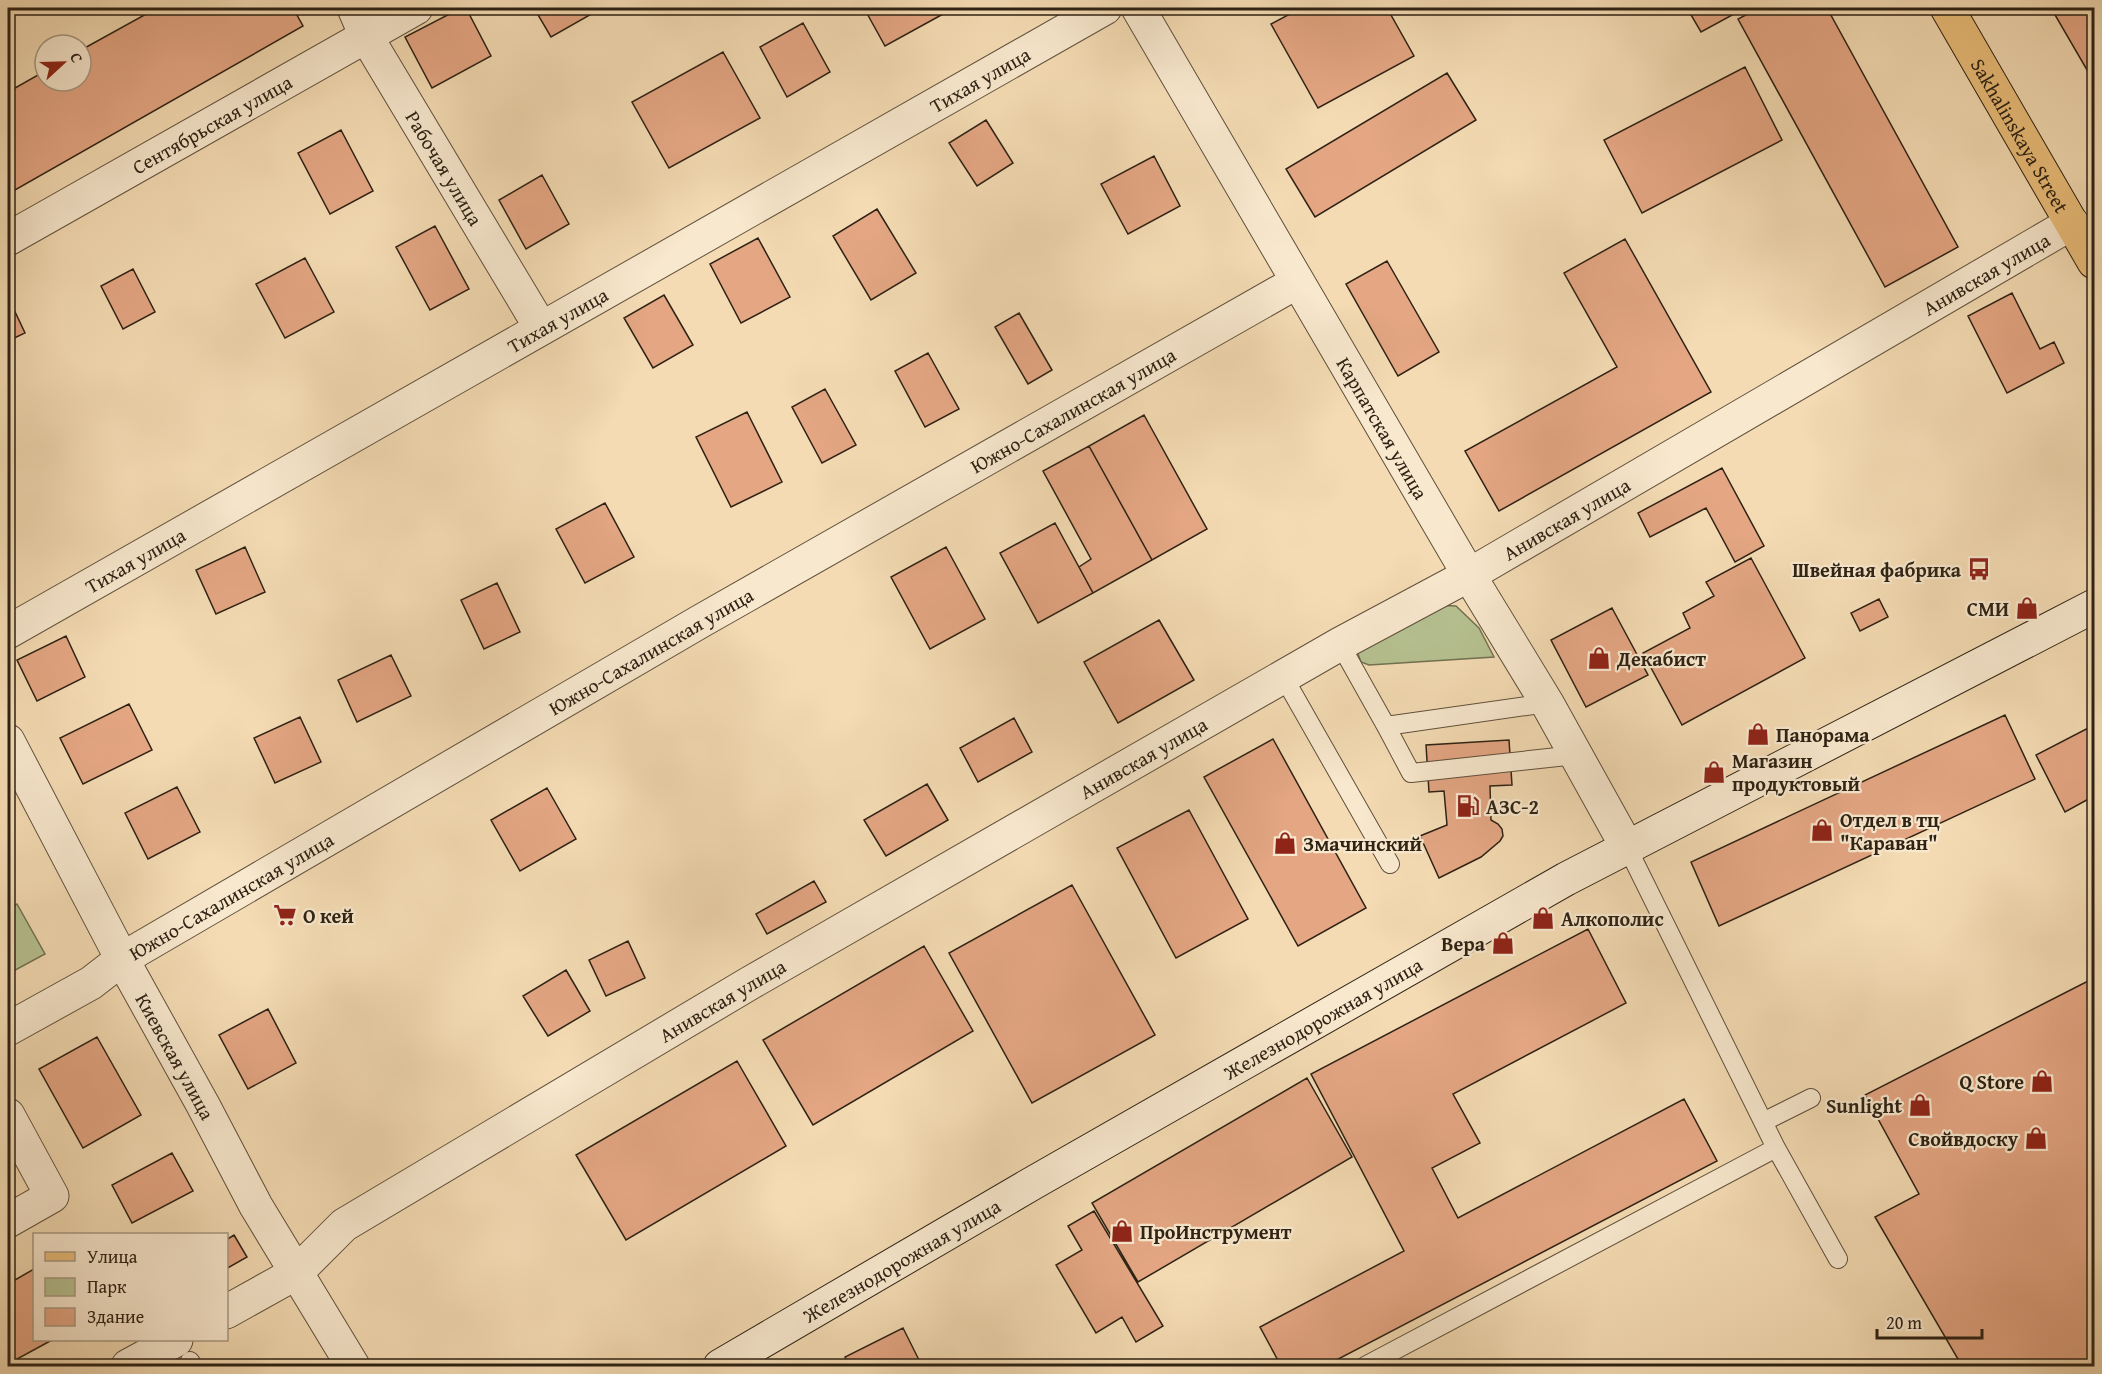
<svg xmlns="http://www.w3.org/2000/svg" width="2102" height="1374" viewBox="0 0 2102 1374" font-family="'Gentium Book Plus',serif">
<rect width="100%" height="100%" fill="#f4dbb3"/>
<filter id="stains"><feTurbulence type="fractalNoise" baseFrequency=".00333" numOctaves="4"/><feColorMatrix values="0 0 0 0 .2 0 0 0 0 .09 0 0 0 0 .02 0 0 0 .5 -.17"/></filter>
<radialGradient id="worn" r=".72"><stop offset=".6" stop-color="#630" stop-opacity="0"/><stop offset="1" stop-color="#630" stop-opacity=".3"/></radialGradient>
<!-- green -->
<path fill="#b6c191" stroke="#727252" stroke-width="1.5" d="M1433 605 1456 606 1479 628 1494 657 1369 665 1361 662 1358 654 1359 647Z
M17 904 45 954 8 974V910Z"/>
<!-- building -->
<path fill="#e4a683" stroke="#2d2214" stroke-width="1.5" d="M157 8H293L303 26 8 194V92L45 71V81H81V50Z
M461 8H466L491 56 432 88 405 37Z
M534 8H602L551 37Z
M864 8H954L885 46Z
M1301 8H1387L1414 56 1318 108 1271 24Z
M1687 8H1745L1701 32Z
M1759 8H1827L1958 247 1885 287 1738 19Z
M2051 8H2094V82Z
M803 23 830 72 787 97 760 47Z
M723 52 760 118 669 168 632 102Z
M1745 67 1782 140 1642 213 1604 140Z
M1447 73 1476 120 1315 217 1286 169Z
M986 120 1013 163 977 186 949 143Z
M341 130 373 191 330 214 298 153Z
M1154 156 1180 206 1128 234 1101 184Z
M542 175 569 224 526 249 499 200Z
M877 209 916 273 871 300 833 236Z
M435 226 469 289 430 310 396 247Z
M758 238 790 297 741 323 710 264Z
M1625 239 1711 392 1499 511 1465 451 1617 367 1564 273Z
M305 258 334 312 285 338 256 284Z
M1387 261 1439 352 1398 376 1346 284Z
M133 269 155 312 123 329 101 286Z
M2012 293 2040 349 2054 342 2064 363 2007 393 1968 316Z
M664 295 693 345 653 368 624 318Z
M9 299 25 333 8 341V300Z
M1019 313 1052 370 1028 384 995 327Z
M928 353 959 409 925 427 895 371Z
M825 389 856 445 822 463 792 407Z
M747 412 782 482 731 507 696 437Z
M1144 415 1207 529 1152 560 1089 446Z
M1089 446 1152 560 1093 593 1079 567 1091 559 1043 471Z
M1722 468 1764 546 1735 562 1706 508 1650 537 1638 513Z
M605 503 634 557 585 583 556 529Z
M1055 523 1093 593 1038 623 1000 553Z
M245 547 265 592 216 614 196 570Z
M946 547 985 619 930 649 891 577Z
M1751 558 1805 658 1682 725 1643 653 1690 628 1683 613 1714 596 1706 582Z
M497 583 520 632 484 649 461 600Z
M1879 599 1888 617 1860 631 1851 613Z
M1612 608 1648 675 1586 707 1551 640Z
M1159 620 1194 680 1118 723 1084 662Z
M66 636 85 677 37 701 17 660Z
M391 655 411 696 357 722 338 680Z
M129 704 152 750 83 784 60 738Z
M2005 715 2035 779 1719 926 1691 862Z
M300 717 321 762 275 783 254 738Z
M1014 718 1032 752 978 782 960 748Z
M2094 725V796L2065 812 2036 755Z
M1273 739 1366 908 1298 946 1204 777Z
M1509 740 1512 785 1490 786 1491 820 1498 824 1502 829 1503 836 1500 841 1481 857 1439 878 1420 836 1447 825 1444 791 1429 792 1426 745Z
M927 784 948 820 886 856 864 820Z
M177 787 200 832 148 859 125 813Z
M547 788 576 839 520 871 491 820Z
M1189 810 1248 919 1176 958 1117 848Z
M814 881 826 902 767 934 756 914Z
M1072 885 1155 1035 1032 1103 949 953Z
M1588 929 1626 1003 1453 1094 1480 1143 1432 1168 1458 1218 1684 1099 1717 1161 1325 1366H1281L1260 1327 1404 1251 1311 1074Z
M628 941 645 978 606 996 589 960Z
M924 946 973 1031 813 1125 763 1040Z
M566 970 590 1011 548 1036 523 996Z
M2094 978V1366H1962L1875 1217 1919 1194 1865 1095Z
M268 1009 296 1063 248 1089 219 1035Z
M97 1037 141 1115 83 1148 39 1069Z
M737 1061 786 1146 626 1240 576 1155Z
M1307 1078 1352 1157 1138 1282 1092 1203Z
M172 1153 193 1191 132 1223 112 1185Z
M1094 1211 1163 1326 1136 1342 1122 1317 1096 1333 1056 1265 1082 1250 1068 1226Z
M234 1235 247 1257 226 1269V1240Z
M34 1269V1340H52L8 1364V1284Z
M903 1328 922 1366H850L845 1357Z"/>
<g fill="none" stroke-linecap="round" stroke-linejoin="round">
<!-- service casing -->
<g stroke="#5f503c" stroke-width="20">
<path id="service" d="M1340 644 1386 726 1547 703
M1283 676 1390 864
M1386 726 1411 773 1576 755
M1627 847 1776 1148 1838 1259
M1763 1122 1811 1098
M190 1361 193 1366
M1365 1366 1776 1148"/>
</g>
<!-- minor casing -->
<g stroke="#5f503c" stroke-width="35">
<g id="minor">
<path id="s1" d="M354 8 366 36 541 328"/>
<path id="s2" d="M1138 8 1469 575 1547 703 1627 847"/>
<path id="s3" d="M8 239 416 8"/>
<path id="s4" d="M8 632 1105 8"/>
<path id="s5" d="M8 741 122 959 203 1105 256 1206 353 1366"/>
<path id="s6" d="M8 1029 91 983 122 959 701 621 1297 282"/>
<path d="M8 1115 52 1196 8 1221"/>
<path id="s7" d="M226 1312 296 1273 344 1225 750 983 1340 644 1469 575 2072 223"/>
<path d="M128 1366 176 1340"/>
</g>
</g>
<!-- secondary casing -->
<g stroke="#2d2214" stroke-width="35">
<g id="secondary">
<path id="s8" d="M720 1366 1033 1183 1566 879 2094 606"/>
</g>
</g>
<!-- primary casing -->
<g stroke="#2d2214" stroke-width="35">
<g id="primary">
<path id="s9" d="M1947 8 2094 262"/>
</g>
</g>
<!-- service -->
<use href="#service" stroke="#f8e8ce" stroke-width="18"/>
<!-- minor -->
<use href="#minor" stroke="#f8e8ce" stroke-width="33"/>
<!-- secondary -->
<use href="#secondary" stroke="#f8e8ce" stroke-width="33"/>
<!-- primary -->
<use href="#primary" stroke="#eabe7a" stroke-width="33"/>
</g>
<!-- icons -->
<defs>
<g id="bus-bare" transform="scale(1.8)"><path d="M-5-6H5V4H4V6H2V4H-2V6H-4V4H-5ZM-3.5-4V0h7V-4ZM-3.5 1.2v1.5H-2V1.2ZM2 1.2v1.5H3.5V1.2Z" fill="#8f2418" stroke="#f8e8ce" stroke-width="2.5" paint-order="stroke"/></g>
<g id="shop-bare" transform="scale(1.8)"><path d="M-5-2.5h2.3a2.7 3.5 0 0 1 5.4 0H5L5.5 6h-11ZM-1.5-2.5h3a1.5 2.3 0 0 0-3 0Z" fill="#8f2418" stroke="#f8e8ce" stroke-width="2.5" paint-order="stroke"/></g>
<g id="fuel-bare" transform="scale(1.8)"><path d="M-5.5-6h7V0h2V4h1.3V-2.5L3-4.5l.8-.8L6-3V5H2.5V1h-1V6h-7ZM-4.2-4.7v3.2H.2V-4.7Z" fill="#8f2418" stroke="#f8e8ce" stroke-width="2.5" paint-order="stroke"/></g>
<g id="supermarket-bare" transform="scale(1.8)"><path d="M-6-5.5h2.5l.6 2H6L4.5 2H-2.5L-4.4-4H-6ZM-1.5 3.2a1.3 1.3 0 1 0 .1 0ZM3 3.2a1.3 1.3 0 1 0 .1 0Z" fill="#8f2418" stroke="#f8e8ce" stroke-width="2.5" paint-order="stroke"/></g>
</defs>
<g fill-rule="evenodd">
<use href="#bus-bare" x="1979" y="569"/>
<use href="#shop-bare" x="2027" y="608"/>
<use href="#shop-bare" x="1599" y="658"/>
<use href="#shop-bare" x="1758" y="734"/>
<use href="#shop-bare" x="1714" y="772"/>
<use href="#fuel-bare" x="1468" y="806"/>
<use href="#shop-bare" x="1822" y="830"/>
<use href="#shop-bare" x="1285" y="843"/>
<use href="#supermarket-bare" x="285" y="915"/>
<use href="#shop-bare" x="1543" y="918"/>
<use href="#shop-bare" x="1503" y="943"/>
<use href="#shop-bare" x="2042" y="1081"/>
<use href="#shop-bare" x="1920" y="1105"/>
<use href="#shop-bare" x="2036" y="1138"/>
<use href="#shop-bare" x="1122" y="1231"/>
</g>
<g text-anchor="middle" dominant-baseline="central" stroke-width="4.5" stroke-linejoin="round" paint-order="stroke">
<!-- street labels -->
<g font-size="20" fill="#2d2214" stroke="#f8e8ce">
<text stroke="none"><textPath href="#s4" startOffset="1118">Тихая улица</textPath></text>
<text stroke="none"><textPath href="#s3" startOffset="234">Сентябрьская улица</textPath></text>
<text stroke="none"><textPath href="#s9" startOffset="147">Sakhalinskaya Street</textPath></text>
<text stroke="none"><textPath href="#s1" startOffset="184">Рабочая улица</textPath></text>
<text stroke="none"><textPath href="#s7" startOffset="2046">Анивская улица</textPath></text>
<text stroke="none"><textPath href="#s4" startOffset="632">Тихая улица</textPath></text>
<text stroke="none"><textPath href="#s6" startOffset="1232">Южно-Сахалинская улица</textPath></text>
<text stroke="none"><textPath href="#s2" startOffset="486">Карпатская улица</textPath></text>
<text stroke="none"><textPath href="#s7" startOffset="1560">Анивская улица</textPath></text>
<text stroke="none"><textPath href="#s4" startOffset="146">Тихая улица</textPath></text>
<text stroke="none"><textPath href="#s6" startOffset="746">Южно-Сахалинская улица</textPath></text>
<text stroke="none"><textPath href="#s7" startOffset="1074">Анивская улица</textPath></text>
<text stroke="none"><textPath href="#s6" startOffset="260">Южно-Сахалинская улица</textPath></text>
<text stroke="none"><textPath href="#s7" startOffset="588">Анивская улица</textPath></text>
<text stroke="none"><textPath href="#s8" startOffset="696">Железнодорожная улица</textPath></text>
<text stroke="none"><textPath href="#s5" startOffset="357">Киевская улица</textPath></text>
<text stroke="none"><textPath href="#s8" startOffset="210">Железнодорожная улица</textPath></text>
</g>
<!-- poi labels -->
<g font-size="20" font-weight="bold" fill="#2d2214" stroke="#f8e8ce" text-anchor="start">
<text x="1961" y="569" text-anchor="end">Швейная фабрика</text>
<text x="2009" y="608" text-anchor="end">СМИ</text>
<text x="1617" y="658">Декабист</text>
<text x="1776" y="734">Панорама</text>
<text x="1732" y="760">Магазин<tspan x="1732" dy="23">продуктовый</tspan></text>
<text x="1486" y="806">АЗС-2</text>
<text x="1840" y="819">Отдел в тц<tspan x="1840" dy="23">"Караван"</tspan></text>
<text x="1303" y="843">Змачинский</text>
<text x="303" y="915">О кей</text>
<text x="1561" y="918">Алкополис</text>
<text x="1485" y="943" text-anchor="end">Вера</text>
<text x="2024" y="1081" text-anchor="end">Q Store</text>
<text x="1902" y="1105" text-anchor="end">Sunlight</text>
<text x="2018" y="1138" text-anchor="end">Свойвдоску</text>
<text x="1140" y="1231">ПроИнструмент</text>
</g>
</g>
<!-- margin -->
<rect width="2102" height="1374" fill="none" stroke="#f4dbb3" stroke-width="30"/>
<rect x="9" y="9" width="2084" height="1356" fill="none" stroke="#2d2214" stroke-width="3"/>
<rect x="15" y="15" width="2072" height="1344" fill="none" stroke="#2d2214" stroke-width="1.5"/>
<!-- legend -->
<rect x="33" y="1233" width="195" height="108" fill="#f8e8ce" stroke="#a79984" stroke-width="1.5"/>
<rect x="45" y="1252" width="30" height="9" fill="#eabe7a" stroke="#a79984" stroke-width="1.5"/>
<text x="87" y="1263" font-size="18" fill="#2d2214">Улица</text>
<rect x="45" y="1278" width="30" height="18" fill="#b6c191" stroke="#a79984" stroke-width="1.5"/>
<text x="87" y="1293" font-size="18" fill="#2d2214">Парк</text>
<rect x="45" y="1308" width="30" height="18" fill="#e4a683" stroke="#a79984" stroke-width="1.5"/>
<text x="87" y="1323" font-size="18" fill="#2d2214">Здание</text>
<!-- north arrow -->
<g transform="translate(63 63) rotate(68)"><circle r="28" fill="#f8e8ce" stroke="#a79984" stroke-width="1.5"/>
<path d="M0-4.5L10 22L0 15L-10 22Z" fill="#8f2418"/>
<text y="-9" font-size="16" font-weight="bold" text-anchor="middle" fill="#2d2214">С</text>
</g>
<!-- scale -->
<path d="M1877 1329v9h105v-9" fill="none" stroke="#2d2214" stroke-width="3"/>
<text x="1886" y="1329" font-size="18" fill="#2d2214" stroke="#f8e8ce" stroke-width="4.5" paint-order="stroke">20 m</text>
<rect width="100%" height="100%" filter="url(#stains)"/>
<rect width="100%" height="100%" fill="url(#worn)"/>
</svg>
